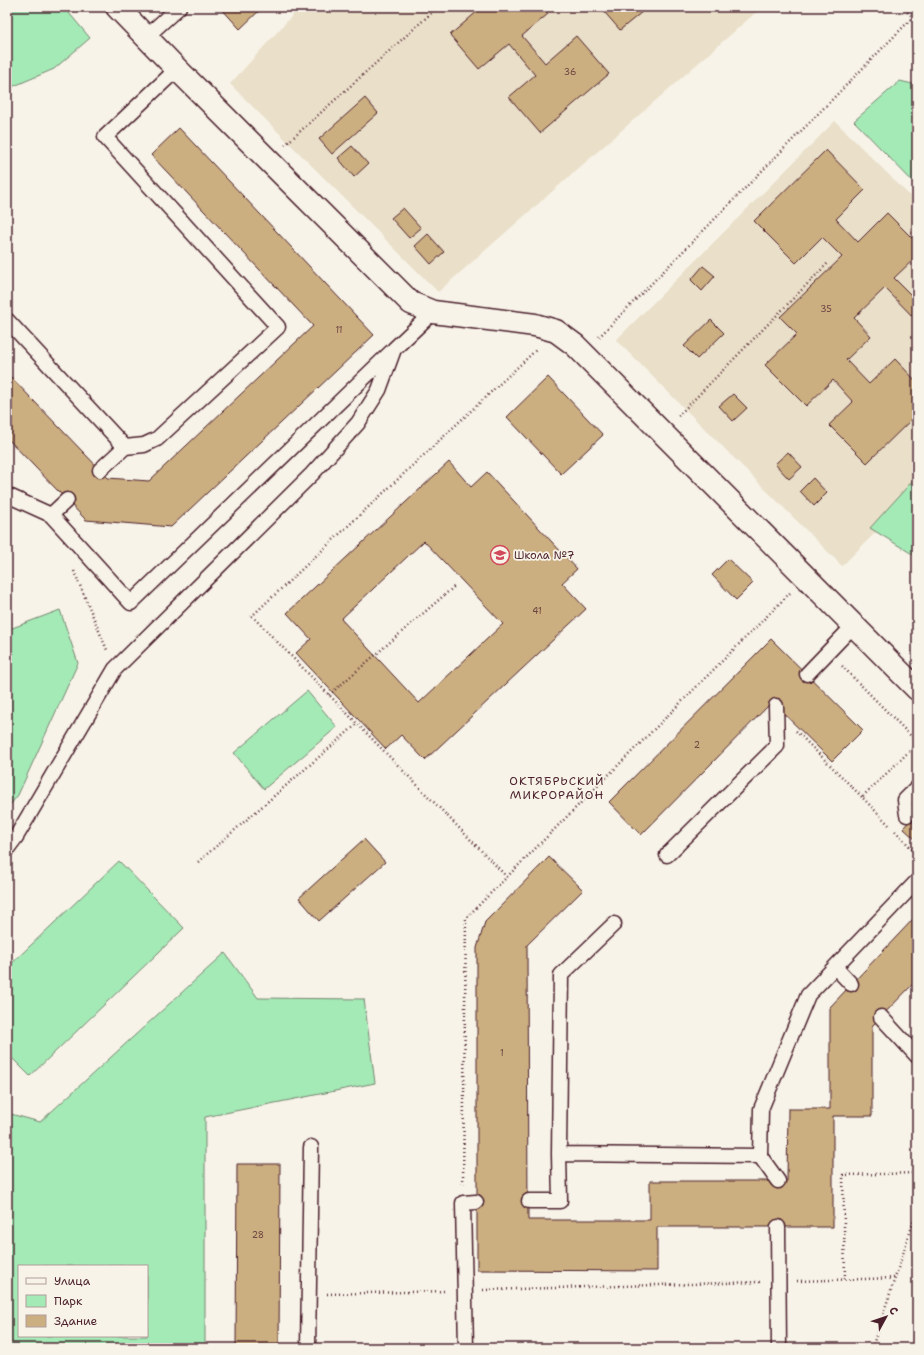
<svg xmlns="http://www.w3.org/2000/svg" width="924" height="1355" viewBox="0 0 924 1355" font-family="'Shantell Sans',sans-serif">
<rect width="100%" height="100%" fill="#f7f3e8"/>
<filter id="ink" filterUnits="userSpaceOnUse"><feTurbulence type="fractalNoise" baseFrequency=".025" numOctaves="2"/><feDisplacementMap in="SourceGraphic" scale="8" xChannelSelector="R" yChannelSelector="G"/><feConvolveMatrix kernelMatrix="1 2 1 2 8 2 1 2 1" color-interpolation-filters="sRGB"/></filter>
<g filter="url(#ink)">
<!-- built -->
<path fill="#eadfc9" d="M300 7H762L438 292 230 84Z
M835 121 917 203V491L842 566 616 340Z"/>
<!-- green -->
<path fill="#a4eab6" stroke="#778470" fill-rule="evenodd" d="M7 7H64L90 38 54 69 7 89Z
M900 81 917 85V186L854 121Z
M917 476V557L870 528Z
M60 610 78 663 18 795 7 809V630Z
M307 691 337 727 264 789 234 753Z
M119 861 184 928 30 1076 7 1053V968Z
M225 953 258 998 364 999 375 1083 205 1117V1348H7V1113L40 1122ZM19 1266H147V1336H19Z"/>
<!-- building -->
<path fill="#ccaf81" stroke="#4a1f2b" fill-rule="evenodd" d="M220 7H263L240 29Z
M478 7H542L548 14 522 36 545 63 576 36 609 74 540 133 509 97 535 75 509 44 479 69 450 35 480 9Z
M600 7H648L620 30Z
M365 98 378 113 332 154 319 139Z
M179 128 374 335 171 527 86 520 7 438V373L108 478 149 481 313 326 151 155Z
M352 146 368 164 354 177 338 158Z
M826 150 865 190 836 219 858 242 887 213 917 243V256L894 278 917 301V321L885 288 854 318 871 336 846 360 869 384 895 359 917 382V414L867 463 829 425 853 402 833 380 806 406 765 365 797 334 780 317 842 257 822 237 796 263 754 221Z
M403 208 421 228 409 238 391 218Z
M428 234 444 252 431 264 415 246Z
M703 266 715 276 702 291 691 280Z
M711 320 724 333 697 359 684 346Z
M548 377 603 435 561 474 507 417Z
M733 394 747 408 733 421 719 406Z
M788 452 802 467 789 479 775 464Z
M449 462 471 487 487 472 577 569 562 583 586 609 425 760 401 735 386 749 296 653 311 639 287 613ZM424 541 503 624 419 703 341 619Z
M813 478 827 493 814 506 800 491Z
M728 559 753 583 736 600 712 575Z
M771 639 863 730 832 761 772 702 641 835 609 802Z
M917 813V841L903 828Z
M364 839 385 862 319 921 299 898Z
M549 857 583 890 527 945 528 1220H650V1181H787L788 1109H830V1007L917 915V980L872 1026V1116H833V1227H657V1271L477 1270V948L485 922Z
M237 1164H280L279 1348H236Z"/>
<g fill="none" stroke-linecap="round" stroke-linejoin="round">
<!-- service casing -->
<g stroke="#4a1f2b" stroke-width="17">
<path id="service" d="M146 37 179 7
M7 320 125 447 144 445 157 439 278 327 105 137 177 69
M100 470 125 447
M7 495 51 515 131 603 391 352
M51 515 67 500
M807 674 854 625
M907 815 905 800 917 788
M7 849 16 837 115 669 312 474 358 423 379 390 394 349 433 312
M667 855 777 746 776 706
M614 924 561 975 559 1154 760 1156
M835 967 851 984
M881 1017 917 1056
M778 1181 760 1156 761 1109 808 995 917 881
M529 1201H560L559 1154
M778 1227 779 1348
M308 1348 311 1147
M466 1348 463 1203 476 1202"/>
</g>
<!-- minor casing -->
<g stroke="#4a1f2b" stroke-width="25">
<path id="minor" d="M117 7 177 69 411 303 433 312 535 325 556 331 575 345 917 689"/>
</g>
<!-- path -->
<path stroke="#4a1f2b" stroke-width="2.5" stroke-dasharray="1 3" stroke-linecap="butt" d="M901 7 913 17
M285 145 438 7
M599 337 917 13
M678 416 829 262
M74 571 107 650
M842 666 917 742
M329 695 456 585
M796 731 862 797
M889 825 862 797 917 744
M895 831 917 854
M198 862 357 724
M507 877 252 616 537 349
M463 1184 466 918 790 593
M845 1279 843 1175 917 1173
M797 1281 895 1278
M483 1290 760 1282
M327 1294 446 1291
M872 1348 917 1211"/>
<!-- service -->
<use href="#service" stroke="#f7f3e8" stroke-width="14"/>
<!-- minor -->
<use href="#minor" stroke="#f7f3e8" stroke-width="22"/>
</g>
</g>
<!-- icons -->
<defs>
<g id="school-ring" transform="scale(1)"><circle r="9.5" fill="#f7f3e8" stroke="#d1495b" stroke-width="1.5"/><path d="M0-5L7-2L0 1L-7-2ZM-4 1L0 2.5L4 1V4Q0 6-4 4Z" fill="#d1495b"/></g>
</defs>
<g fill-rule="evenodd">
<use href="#school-ring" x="500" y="555"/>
</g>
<g text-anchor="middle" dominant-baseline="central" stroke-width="3.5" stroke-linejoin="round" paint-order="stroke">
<!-- number labels -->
<g font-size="9" fill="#6a4340">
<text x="570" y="72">36</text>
<text x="826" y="309">35</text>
<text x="339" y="330">11</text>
<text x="537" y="611">41</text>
<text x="697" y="745">2</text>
<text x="502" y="1053">1</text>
<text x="258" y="1235">28</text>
</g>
<!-- poi labels -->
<g font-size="11" fill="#4a1f2b" stroke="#f7f3e8" text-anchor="start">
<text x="514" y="555">Школа №7</text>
</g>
<!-- neighbourhood labels -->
<g font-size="12" letter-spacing="1" fill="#4a1f2b" stroke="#f7f3e8">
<text x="557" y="781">ОКТЯБРЬСКИЙ<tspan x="557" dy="14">МИКРОРАЙОН</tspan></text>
</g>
</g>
<!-- margin -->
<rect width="924" height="1355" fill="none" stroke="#f7f3e8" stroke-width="24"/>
<rect x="12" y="12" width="900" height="1331" fill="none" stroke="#4a1f2b" stroke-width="1.5" filter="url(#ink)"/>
<!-- legend -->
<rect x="18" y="1265" width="130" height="72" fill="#f7f3e8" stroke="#b29e9c"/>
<rect x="26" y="1278" width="20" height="6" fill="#f7f3e8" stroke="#b29e9c"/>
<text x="54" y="1285" font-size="12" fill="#4a1f2b">Улица</text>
<rect x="26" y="1295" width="20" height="12" fill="#a4eab6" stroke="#b29e9c"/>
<text x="54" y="1305" font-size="12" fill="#4a1f2b">Парк</text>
<rect x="26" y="1315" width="20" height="12" fill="#ccaf81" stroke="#b29e9c"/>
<text x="54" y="1325" font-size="12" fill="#4a1f2b">Здание</text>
<!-- north arrow -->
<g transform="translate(886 1317) rotate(50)" stroke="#f7f3e8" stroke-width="3" paint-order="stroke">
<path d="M0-3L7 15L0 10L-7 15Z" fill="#4a1f2b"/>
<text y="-6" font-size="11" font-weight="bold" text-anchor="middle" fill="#4a1f2b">С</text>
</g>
</svg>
